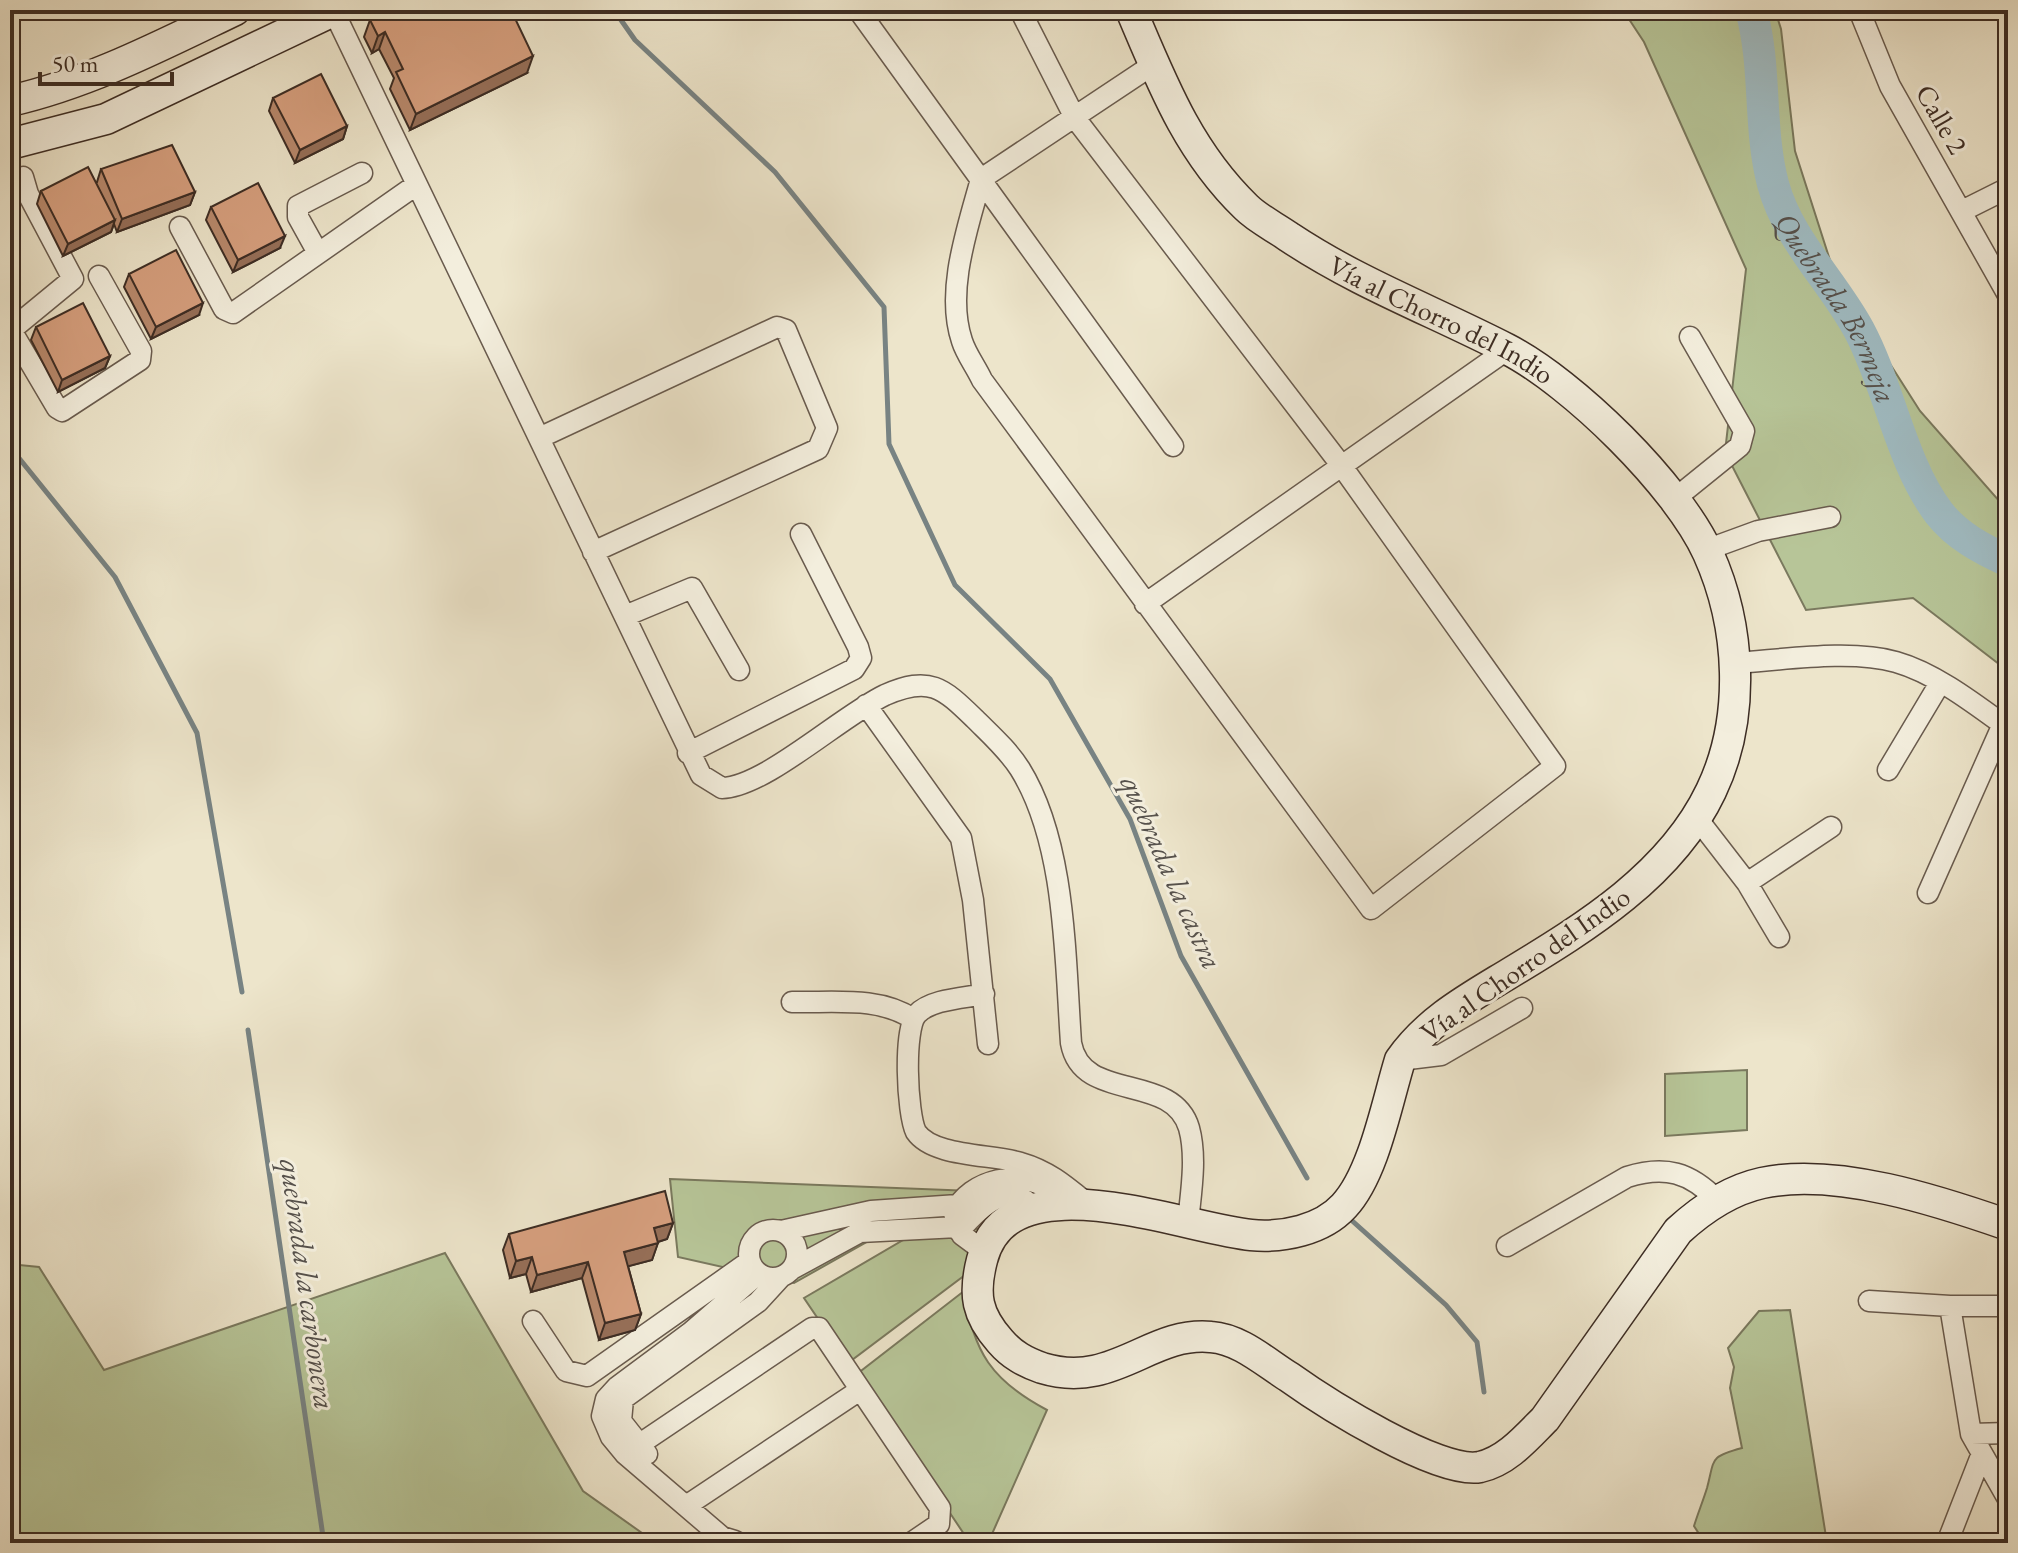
<svg xmlns="http://www.w3.org/2000/svg" width="2018" height="1553" viewBox="0 0 2018 1553" font-family="'EB Garamond',serif">
<rect width="100%" height="100%" fill="#ede5cb"/>
<filter id="stains"><feTurbulence type="fractalNoise" baseFrequency=".0025" numOctaves="4"/><feColorMatrix values="0 0 0 0 .2 0 0 0 0 .09 0 0 0 0 .02 0 0 0 .5 -.17"/></filter>
<radialGradient id="worn" r=".72"><stop offset=".6" stop-color="#630" stop-opacity="0"/><stop offset="1" stop-color="#630" stop-opacity=".3"/></radialGradient>
<!-- green -->
<path fill="#b7c598" stroke="#7a795e" stroke-width="2" d="M1623 10H1775L1781 29 1795 151 1836 279 1920 411 2008 511V671L1913 598 1806 610 1725 452 1746 269 1644 42Z
M1747 1070V1130L1665 1136V1074Z
M670 1179 1024 1193 1009 1208 920 1212 794 1283 678 1257Z
M922 1229H994L977 1266 848 1363 804 1298Z
M445 1253 583 1491 656 1543H10V1264L39 1267 104 1370Z
M964 1291C973 1352 992 1381 1047 1410L988 1543H970L857 1374Z
M1790 1310 1827 1543H1705L1694 1526C1698 1513 1703 1501 1707 1488 1715 1458 1709 1457 1742 1448L1730 1388 1734 1367 1728 1348 1759 1311Z"/>
<g fill="none" stroke-linecap="round" stroke-linejoin="round">
<!-- stream -->
<path stroke="#788383" stroke-width="5" d="M614 10 635 40 775 172 884 307 889 444 955 585 1050 679 1130 819 1181 956 1307 1178
M10 447 115 577 197 733 242 992
M248 1030 324 1543
M1349 1218 1446 1305 1477 1342 1484 1392"/>
<!-- river -->
<path stroke="#a0bcc3" stroke-width="32" id="s1" d="M1751 10C1767 67 1758 127 1773 184 1788 240 1832 280 1859 330 1889 386 1901 463 1939 513 1957 536 1982 549 2008 561"/>
<!-- street casing -->
<g stroke="#695b4e" stroke-width="23">
<path id="street" d="M333 10 701 775 722 788C765 787 841 716 885 695 930 675 943 688 975 719 991 735 1008 750 1020 769 1066 843 1065 958 1071 1043 1082 1104 1172 1071 1189 1128 1197 1157 1191 1192 1188 1222
M1020 10 1075 118 1341 465 1555 766 1371 909 982 380C976 367 966 354 962 341 945 291 968 227 981 179L1154 64
M1859 10 1890 86 2008 295
M859 11 1173 446
M23 177 28 194 73 279 11 330 57 408 62 411 140 360 141 351 99 276
M1962 211 2008 188
M180 227 224 309 233 313 416 185
M318 253 298 217V206L362 173
M539 438 777 327 786 330 827 428 818 449 593 552
M1672 501 1740 446 1744 431 1690 337
M1706 550 1758 531 1830 517
M1145 604 1508 349
M625 616 692 588 739 670
M1735 663C1782 660 1851 649 1896 662 1935 673 1975 704 2008 728
M866 705 961 838 973 900 988 1044
M688 753 854 669 861 658 858 647 801 534
M1888 770 1940 683
M1696 817 1747 883 1779 937
M1747 883 1831 827
M1928 893 2003 724
M984 994C965 998 931 999 917 1014 903 1028 907 1114 916 1132 933 1157 992 1154 1021 1163 1049 1171 1067 1187 1089 1205
M792 1002C833 1003 879 996 913 1019
M1400 1060 1441 1055 1522 1008
M749 1254a24 24 0 1 1 48 0a24 24 0 1 1-48 0Z
M781 1231 871 1211 958 1205
M959 1231C981 1206 1008 1178 1036 1210
M1507 1246 1627 1177C1665 1165 1690 1172 1718 1201
M985 1252 962 1235 954 1213C969 1179 1023 1167 1052 1192
M792 1269 860 1232 958 1227
M1869 1301 1950 1306
M2008 1306H1950L1971 1434 2008 1499
M533 1321 566 1371 587 1376 750 1261
M1971 1434 2008 1433
M625 1454 812 1328H819L940 1508 939 1524 911 1543
M647 1454 621 1421 623 1399 758 1302 780 1278
M686 1506 860 1390
M735 1541 722 1537 625 1454 611 1437 602 1416 606 1399 617 1387 691 1332 758 1274
M1947 1543 1981 1456"/>
</g>
<!-- secondary casing -->
<g stroke="#3d2d24" stroke-width="33">
<g id="secondary">
<path id="s2" d="M1131 10C1162 83 1188 151 1246 207 1258 219 1275 227 1289 237 1358 283 1433 311 1507 349 1573 383 1677 485 1708 553 1741 626 1746 718 1711 791 1671 875 1586 927 1510 973 1469 998 1428 1020 1400 1060 1387 1102 1374 1174 1344 1206 1322 1230 1283 1238 1251 1235 1184 1229 1008 1156 982 1260 973 1295 977 1315 1000 1341 1012 1355 1025 1362 1042 1368 1114 1390 1149 1331 1211 1337 1240 1339 1265 1362 1289 1377 1324 1402 1439 1475 1480 1467 1507 1461 1527 1437 1545 1419L1678 1231C1702 1209 1730 1190 1762 1183 1836 1167 1939 1201 2008 1225"/>
<path d="M10 101C89 83 162 45 235 10"/>
<path d="M10 144 106 119 335 10"/>
</g>
</g>
<!-- street -->
<use href="#street" stroke="#f3eedd" stroke-width="20"/>
<!-- secondary -->
<use href="#secondary" stroke="#f3eedd" stroke-width="30"/>
</g>
<!-- wall -->
<path fill="#b8896c" stroke="#3d2d24" stroke-width="2" d="M370 20 527 73 410 130 390 89 394 78 379 49 372 53 364 37Z
M273 98 347 126 343 139 295 163 269 111Z
M101 169 195 192 190 205 117 232 114 224 111 232 63 256 37 204 41 191 97 182Z
M211 207 280 248 233 272 206 220Z
M129 274 199 315 151 339 124 287Z
M36 327 110 356 105 368 58 392 31 340Z
M673 1223 667 1239 658 1242 652 1260 628 1266 641 1314 635 1330 599 1340 582 1278 531 1292 526 1274 510 1278 503 1250 509 1234Z"/>
<!-- shaded-wall -->
<path fill="#966f58" stroke="#3d2d24" stroke-width="2" d="M385 32 379 49 372 53 378 36Z
M533 56 527 73 410 130 416 114Z
M347 126 343 139 295 163 300 150Z
M195 192 190 205 117 232 122 219Z
M115 220 111 232 63 256 68 244Z
M285 236 280 248 233 272 238 260Z
M203 303 199 315 151 339 156 327Z
M110 356 105 368 58 392 62 380Z
M673 1223 667 1239 648 1245 654 1228Z
M658 1243 652 1260 618 1269 624 1252Z
M532 1257 526 1274 510 1278 516 1261Z
M588 1262 582 1278 531 1292 537 1275Z
M641 1314 635 1330 599 1340 605 1323Z"/>
<!-- building -->
<path fill="#d69f7e" stroke="#3d2d24" stroke-width="2" d="M391 10H511L533 56 416 114 396 72 403 69 385 32 378 36 370 20Z
M321 74 347 126 300 150 273 98Z
M172 145 195 192 122 219 101 169Z
M88 167 115 220 68 244 41 191Z
M258 183 285 236 238 260 211 207Z
M176 250 203 303 156 327 129 274Z
M83 303 110 356 62 380 36 327Z
M665 1191 673 1223 654 1228 658 1243 624 1252 641 1314 605 1323 588 1262 537 1275 532 1257 516 1261 509 1234Z"/>
<g text-anchor="middle" dominant-baseline="central" stroke-width="6" stroke-linejoin="round" paint-order="stroke">
<!-- street labels -->
<g font-size="28" fill="#3d2d24" stroke="#f3eedd">
<text transform="translate(1942 119) rotate(60)">Calle 2</text>
<text stroke="none"><textPath href="#s2" startOffset="456">Vía al Chorro del Indio</textPath></text>
<text transform="translate(1525 964) rotate(-35)">Vía al Chorro del Indio</text>
</g>
<!-- water labels -->
<g font-size="30" font-style="italic" fill="#56514c" stroke="#f3eedd">
<text stroke="none"><textPath href="#s1" startOffset="316">Quebrada Bermeja</textPath></text>
<text transform="translate(1172 872) rotate(66)">quebrada la castra</text>
<text transform="translate(308 1284) rotate(82)">quebrada la carbonera</text>
</g>
</g>
<!-- margin -->
<rect width="2018" height="1553" fill="none" stroke="#ede5cb" stroke-width="40"/>
<rect x="12" y="12" width="1994" height="1529" fill="none" stroke="#3d2d24" stroke-width="4"/>
<rect x="20" y="20" width="1978" height="1513" fill="none" stroke="#3d2d24" stroke-width="2"/>
<!-- scale -->
<path d="M40 72v12h132v-12" fill="none" stroke="#3d2d24" stroke-width="4"/>
<text x="52" y="72" font-size="24" fill="#3d2d24" stroke="#f3eedd" stroke-width="6" paint-order="stroke">50 m</text>
<rect width="100%" height="100%" filter="url(#stains)"/>
<rect width="100%" height="100%" fill="url(#worn)"/>
</svg>
